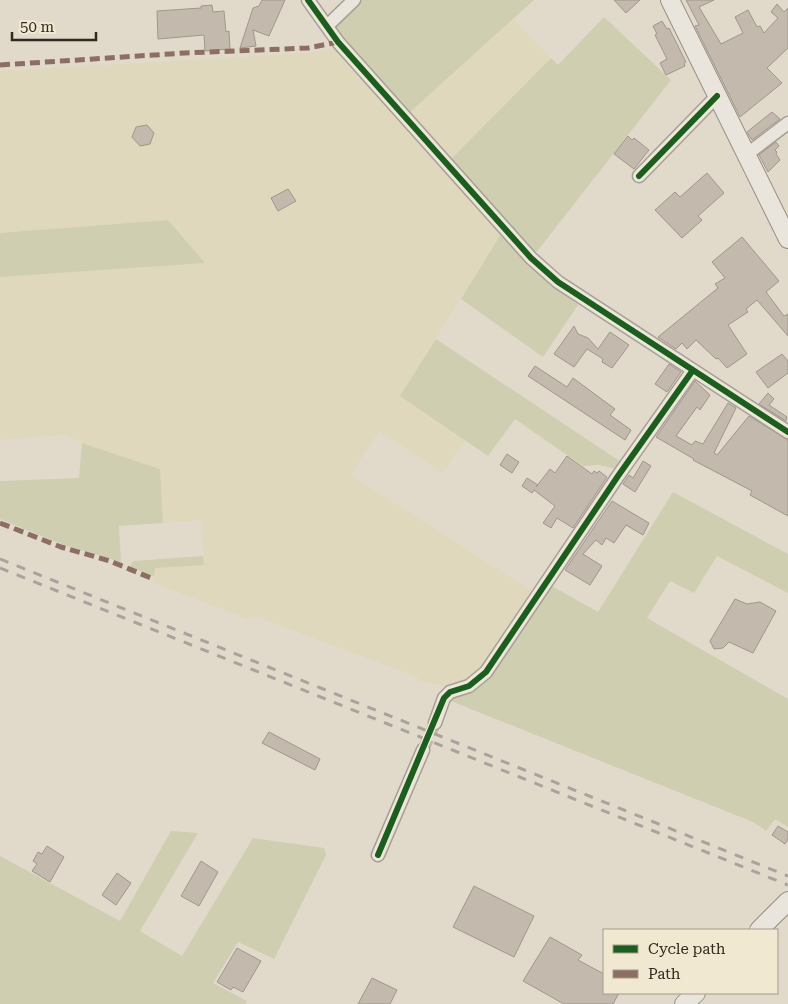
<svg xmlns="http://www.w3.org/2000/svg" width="788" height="1004" viewBox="0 0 788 1004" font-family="'Roboto Serif',serif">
<rect width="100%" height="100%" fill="#e1dacb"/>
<!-- farmland -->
<path fill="#dfd8bd" d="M514 19 551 58 450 160 409 113Z
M336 48 441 169 501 234 400 396 465 440 442 473 379 431 351 475 535 593 485 669 465 682 445 686 419 681 417 677 257 617 248 619 153 583 155 568 204 564 201 520 163 523 160 469 82 443 65 435 0 440V277L204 263 168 220 0 233V71L307 53Z"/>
<!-- green -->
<path fill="#cfceb0" d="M356 0H534L409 113 331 26Z
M604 17 671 80 535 254 450 160 551 58 558 65Z
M168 220 205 263 0 277V233Z
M501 234C525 260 550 284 578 305L543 357 461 299Z
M436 339 624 464 616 469 599 465 583 466 515 419 488 456 400 396Z
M82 443 160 469 163 523 119 526 121 562 64 545 0 519V481L79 478Z
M673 492 788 554V593L717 556 694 593 670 581 647 618 788 699V827L775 819 766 831 753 822 451 701 454 697 474 690 483 683 548 584 598 612Z
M203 556 204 565 155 568 154 576 130 567 133 561Z
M171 831 198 833 140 931 182 956 253 838 324 848 326 855 274 959 238 942 213 983 247 1001 245 1004H0V856L120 921Z"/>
<!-- building -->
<path fill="#c4b9ad" stroke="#a0968b" d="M262 0H285L269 36 253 30 256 46 240 48 253 8 259 6Z
M614 0H640L626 13Z
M686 0H714L699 7 721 44 743 33 735 17 748 10 757 27 760 26 764 33 778 18 771 12 777 4 784 12 788 8V48L767 68 782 83 740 117 695 26 699 25Z
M212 5 213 12 224 11 226 32 229 31 230 49 205 51 204 35 158 39 157 11 201 8V6Z
M662 21 667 29 669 28 686 62 684 63 685 66 666 75 660 63 667 59 655 35 657 34 653 26Z
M772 112 780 119 752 140 747 132Z
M147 125 154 133 150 144 140 146 132 137 136 127Z
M628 136 632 140 634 138 649 150 634 169 614 154Z
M776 142 779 146 775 150 777 152 776 154 780 160 768 172 759 155Z
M707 173 724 193 698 216 702 220 682 238 655 210 675 192 680 197Z
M288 189 296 201 278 211 271 198Z
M742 237 779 281 766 292 784 316 788 314V336L757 300 746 309 748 312 728 325 747 354 727 368 718 358 716 359 696 340 687 349 682 343 676 349 658 337 718 288 715 284 725 278 712 262Z
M574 326 578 334 588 338 598 349 610 332 629 345 612 368 602 362 603 359 587 349 574 367 554 354Z
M782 354 788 361V373L768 388 756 372Z
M669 364 681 372 667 392 655 384Z
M535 366 567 387 573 378 615 409 610 415 631 430 625 440 528 376Z
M695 381 710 395 700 410 697 407 676 436 692 445 695 441 703 444 728 403 736 408 714 453 717 455 749 416 788 440V516L750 495 752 491 693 460 694 459 656 437Z
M768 393 774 399 769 405 787 417 786 421 759 404Z
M507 454 519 462 512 473 500 465Z
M567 456 592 474 594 471 597 473 599 471 607 477 573 528 557 518 551 528 543 523 555 506 534 490 532 493 522 486 527 478 538 485 536 487 550 469 555 473Z
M643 461 651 466 635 492 623 484 629 475 633 478Z
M612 501 649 523 643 535 626 525 614 543 606 538 602 545 596 540 583 554 602 566 590 585 565 570Z
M735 599 747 604 760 602 776 611 753 653 729 642 723 648 714 649 710 641Z
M269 732 320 759 315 770 262 743Z
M778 826 788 832V839L785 844 772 835Z
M47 846 64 857 50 882 32 871 37 864 33 861 38 852 42 854Z
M201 861 218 872 199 906 181 896Z
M117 873 131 883 116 905 102 895Z
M474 886 534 916 514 957 453 927Z
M550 937 582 955 578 960 604 974V993H619L613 1004H564L523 981Z
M237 948 261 961 243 992 233 987 231 990 217 982Z
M372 978 397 990 390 1004H358Z"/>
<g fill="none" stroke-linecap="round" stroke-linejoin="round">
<!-- minor-tunnel -->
<path stroke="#beb6a8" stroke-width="12" stroke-dasharray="12 6" stroke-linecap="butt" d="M423 750 435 723"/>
<!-- minor casing -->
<g stroke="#a69f95" stroke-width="15">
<path id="minor" d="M308 0 338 42 531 258 558 282 788 432
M327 26 354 0
M746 155 788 123
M639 176 717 96
M435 723 444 698 450 692 469 686 486 672 618 476 693 370
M378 855 423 750"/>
</g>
<!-- secondary casing -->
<g stroke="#958f85" stroke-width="20">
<path id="secondary" d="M670 0 788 239
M759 930 788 901
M684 1004 696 993"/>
</g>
<!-- minor -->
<use href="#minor" stroke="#e9e5dd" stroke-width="12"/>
<!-- secondary -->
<use href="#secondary" stroke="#e9e5dd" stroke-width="18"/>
<!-- rail -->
<path stroke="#a8a49d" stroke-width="3" stroke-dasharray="9 9" stroke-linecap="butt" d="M0 559 788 876
M0 568 788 885"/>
<!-- quiet -->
<path stroke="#8d6e63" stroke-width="5" stroke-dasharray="10 5" stroke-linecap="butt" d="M0 65 185 53 308 48 338 42
M0 523 61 547 110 561 151 578"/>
<!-- cycleway casing -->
<g stroke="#f1e8d2" stroke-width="9">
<path id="cycleway" d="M308 0 338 42 531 258 558 282 788 432
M639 176 717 96
M378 855 444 698 450 692 469 686 486 672 618 476 693 370"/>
</g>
<!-- cycleway -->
<use href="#cycleway" stroke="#1b5e20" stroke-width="6"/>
</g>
<!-- legend -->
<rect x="603" y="929" width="175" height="65" fill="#f1e8d2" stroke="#a59b8a"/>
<rect x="613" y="945" width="25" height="8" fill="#1b5e20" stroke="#a59b8a"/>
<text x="648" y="954" font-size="15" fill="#33281e">Cycle path</text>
<rect x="613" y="970" width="25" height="8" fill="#8d6e63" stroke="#a59b8a"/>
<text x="648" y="979" font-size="15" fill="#33281e">Path</text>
<!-- scale -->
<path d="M12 32v8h84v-8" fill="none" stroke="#33281e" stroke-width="2.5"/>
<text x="20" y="32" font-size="15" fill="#33281e" stroke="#f1e8d2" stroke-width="4" paint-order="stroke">50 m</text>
</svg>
